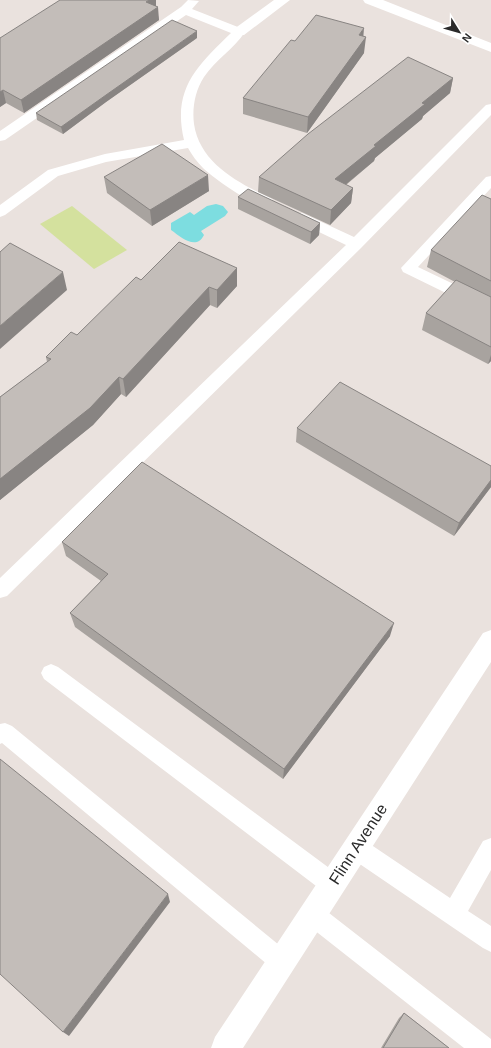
<svg xmlns="http://www.w3.org/2000/svg" width="491" height="1048" viewBox="0 0 491 1048" font-family="Arial,sans-serif">
<style>
.pitch{fill:#d4e19e}
.water{fill:#7ddde0}
.lines{fill:none;stroke-linecap:round;stroke-linejoin:round}
.service{fill:#fff;fill-rule:evenodd}
.minor{fill:#fff;fill-rule:evenodd}
.secondary{fill:#fff;fill-rule:evenodd}
.wall{fill:#a8a39f}
.shaded-wall{fill:#888482}
.building{fill:#c3bdb9;stroke:#888482}
.labels{text-anchor:middle;dominant-baseline:central;stroke-width:4;stroke-linejoin:round;paint-order:stroke}
.near-street-label{font-size:16px;fill:#2a2a2a;stroke:#fff}
</style>
<rect width="100%" height="100%" fill="#eae2de"/>
<path class="pitch" d="M 72,206 L 127,250 L 94,269 L 40,224 Z"/>
<path class="water" d="M 216,204 L 223,206 L 228,212 L 225,216 L 201,231 L 204,235 C 196,251 181,237 171,230 L 171,223 L 190,212 L 194,215 L 207,206 Z"/>
<g class="lines">
<path class="service" d="M 188,0 L 199,1 L 192,9 L 243,29 L 245,32 C 234,49 215,60 204,77 C 195,91 192,108 194,124 C 200,164 239,183 272,199 L 274,202 L 272,205 C 256,210 215,179 203,168 C 197,162 192,155 188,148 L 106,162 L 58,176 L 5,215 L 0,217 L 0,205 L 48,170 L 105,154 L 184,140 C 172,89 197,66 231,33 L 186,15 L 5,140 L 0,141 L 0,131 L 181,7 Z
M 491,104 L 491,115 L 361,248 L 7,596 L 0,598 L 0,578 L 346,245 L 292,219 L 290,216 L 292,213 L 302,213 L 354,237 L 486,105 Z
M 491,176 L 491,188 L 418,267 L 491,302 L 491,315 L 403,272 L 401,268 L 486,177 Z
M 51,664 L 58,667 L 340,876 L 343,884 L 340,892 L 332,895 L 324,892 L 44,679 L 41,673 L 44,667 Z
M 5,723 L 12,726 L 290,954 L 294,962 L 290,970 L 282,974 L 274,970 L 2,743 L 0,744 L 0,724 Z
M 356,837 L 364,840 L 450,898 L 483,841 L 491,838 L 491,870 L 468,911 L 491,926 L 491,952 L 483,948 L 348,856 L 345,848 L 348,840 Z
M 312,903 L 320,906 L 491,1039 L 491,1048 L 464,1048 L 304,922 L 301,914 L 304,906 Z"/>
<path class="minor" d="M 274,0 L 290,0 L 244,35 L 234,35 L 232,32 L 234,29 Z
M 491,630 L 491,662 L 243,1048 L 211,1048 L 215,1037 L 483,633 Z"/>
<path class="secondary" d="M 363,0 L 383,0 L 491,43 L 491,52 L 365,3 Z"/>
</g>
<path class="wall" d="M 156,0 L 156,7 L 159,20 L 24,113 L 6,103 L 0,107 L 0,38 Z
M 363,36 L 364,53 L 307,133 L 243,114 L 243,98 L 295,41 Z
M 197,38 L 106,102 L 63,134 L 37,120 L 36,113 Z
M 453,78 L 450,93 L 423,116 L 422,119 L 375,158 L 374,161 L 346,185 L 353,188 L 351,203 L 330,225 L 258,192 L 259,177 Z
M 104,177 L 209,191 L 152,226 L 107,193 Z
M 238,197 L 320,223 L 319,235 L 310,244 L 238,209 Z
M 491,199 L 491,361 L 488,364 L 422,330 L 426,313 L 455,282 L 427,267 L 431,250 Z
M 237,268 L 237,286 L 217,308 L 210,305 L 126,397 L 121,394 L 93,425 L 0,500 L 0,397 L 47,362 L 46,357 L 77,335 L 141,280 Z
M 297,428 L 491,466 L 491,487 L 454,536 L 296,442 Z
M 62,542 L 390,636 L 283,779 L 75,627 L 70,613 L 101,581 L 66,556 Z
M 404,1013 L 449,1048 L 381,1048 L 399,1018 Z"/>
<path class="shaded-wall" d="M 149,0 L 156,0 L 156,8 L 146,2 Z
M 158,7 L 159,20 L 24,113 L 21,100 Z
M 364,28 L 363,41 L 366,37 L 364,53 L 307,133 L 308,117 L 359,35 Z
M 197,31 L 197,38 L 106,102 L 63,134 L 61,127 L 106,95 Z
M 453,78 L 450,93 L 423,116 L 422,119 L 375,158 L 374,161 L 333,195 L 335,179 L 422,103 Z
M 3,90 L 6,103 L 0,107 L 0,92 Z
M 208,175 L 209,191 L 152,226 L 150,210 Z
M 353,188 L 351,203 L 330,225 L 331,210 Z
M 320,223 L 319,235 L 310,244 L 311,232 Z
M 237,268 L 237,286 L 217,308 L 217,290 Z
M 63,272 L 67,290 L 0,349 L 0,326 Z
M 209,287 L 210,305 L 126,397 L 123,379 Z
M 491,355 L 491,361 L 488,364 Z
M 119,377 L 121,394 L 93,425 L 0,500 L 0,479 Z
M 491,480 L 491,487 L 454,536 L 459,523 Z
M 394,623 L 390,636 L 283,779 L 284,769 Z
M 168,894 L 170,902 L 69,1036 L 63,1032 Z"/>
<path class="building" d="M 60,0 L 149,0 L 146,2 L 158,7 L 21,100 L 3,90 L 0,92 L 0,38 Z
M 316,15 L 364,28 L 359,35 L 366,37 L 308,117 L 243,98 L 291,40 L 295,41 Z
M 172,20 L 197,31 L 106,95 L 61,127 L 36,113 Z
M 408,57 L 453,78 L 422,103 L 425,104 L 374,145 L 376,146 L 335,179 L 353,188 L 331,210 L 259,177 L 308,134 Z
M 162,144 L 208,175 L 150,210 L 104,177 Z
M 248,189 L 320,223 L 311,232 L 238,197 Z
M 482,195 L 491,199 L 491,281 L 431,250 Z
M 179,242 L 237,268 L 217,290 L 209,287 L 123,379 L 119,377 L 90,408 L 0,479 L 0,397 L 51,359 L 46,357 L 71,332 L 77,335 L 136,277 L 141,280 Z
M 10,243 L 63,272 L 0,326 L 0,252 Z
M 456,280 L 491,297 L 491,347 L 426,313 Z
M 340,382 L 491,466 L 491,480 L 459,523 L 297,428 Z
M 142,462 L 394,623 L 284,769 L 70,613 L 108,574 L 62,542 Z
M 0,759 L 168,894 L 63,1032 L 0,974 Z
M 404,1013 L 449,1048 L 383,1048 Z"/>
<g class="labels">
<g class="near-street-label">
<text transform="translate(358 844) rotate(-57)">Flinn Avenue</text>
</g>
</g>
<g transform="translate(459 32) rotate(127)" stroke="#ffffff" stroke-width="3" paint-order="stroke">
<path d="M0-3L7 15L0 10L-7 15Z" fill="#2a2a2a"/>
<text y="-6" font-size="11" font-weight="bold" text-anchor="middle" fill="#2a2a2a">N</text>
</g>
</svg>
